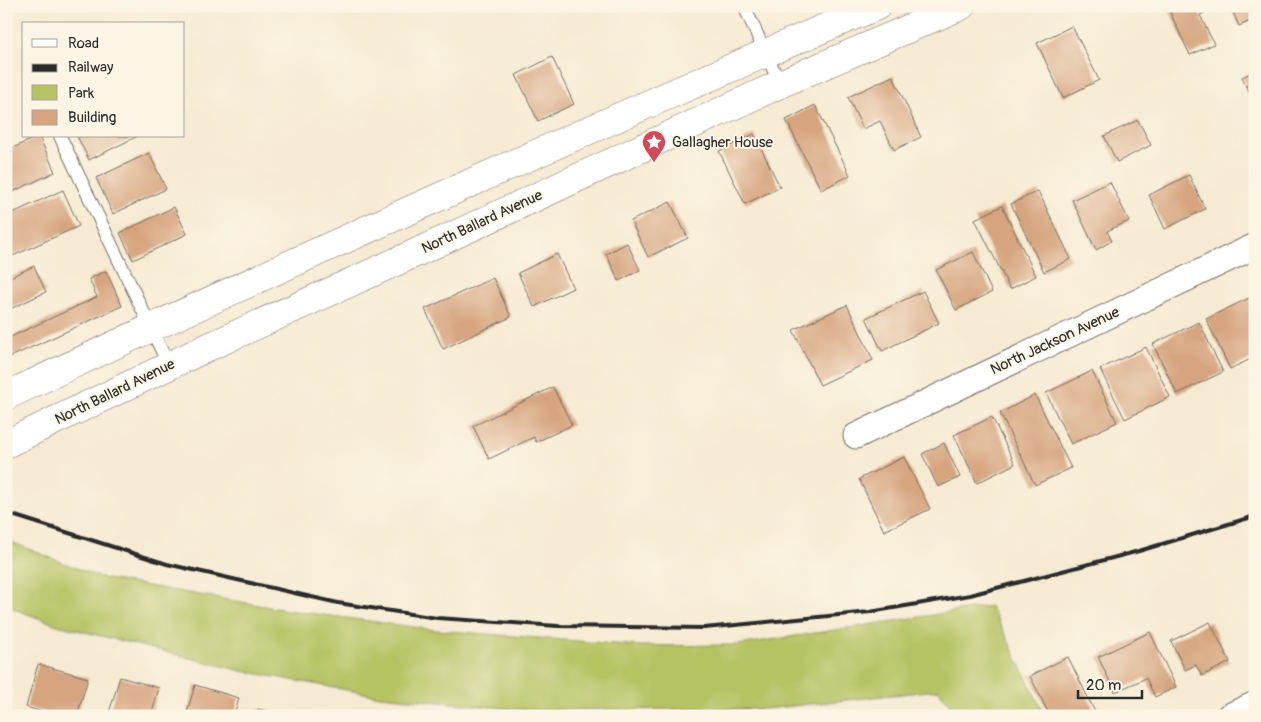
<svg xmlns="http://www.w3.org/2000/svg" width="1261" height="722" viewBox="0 0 1261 722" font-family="Pangolin,sans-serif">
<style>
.green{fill:#b6c364;stroke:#707748}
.building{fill:#d6a47e}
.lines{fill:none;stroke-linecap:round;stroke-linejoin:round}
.service-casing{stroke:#726e65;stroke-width:14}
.minor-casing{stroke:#726e65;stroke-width:27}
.secondary-casing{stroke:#726e65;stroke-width:29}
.service{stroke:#fff;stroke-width:12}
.minor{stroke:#fff;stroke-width:25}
.secondary{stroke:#fff;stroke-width:28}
.rail{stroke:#2b2b2b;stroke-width:4}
.labels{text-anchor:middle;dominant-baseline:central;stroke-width:4;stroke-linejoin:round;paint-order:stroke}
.poi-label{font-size:15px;fill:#2b2b2b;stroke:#fcf5e5;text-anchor:start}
.street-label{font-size:15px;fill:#2b2b2b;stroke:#fcf5e5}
</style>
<rect width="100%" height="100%" fill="#fcf5e5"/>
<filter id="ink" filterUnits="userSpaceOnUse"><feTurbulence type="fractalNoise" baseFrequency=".02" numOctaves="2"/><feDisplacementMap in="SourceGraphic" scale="10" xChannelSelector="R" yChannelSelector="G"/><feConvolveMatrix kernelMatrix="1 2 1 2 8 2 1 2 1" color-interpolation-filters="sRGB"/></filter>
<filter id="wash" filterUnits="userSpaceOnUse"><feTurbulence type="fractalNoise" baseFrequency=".0096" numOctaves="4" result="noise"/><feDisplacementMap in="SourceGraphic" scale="20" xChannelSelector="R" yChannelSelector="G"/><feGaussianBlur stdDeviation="1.12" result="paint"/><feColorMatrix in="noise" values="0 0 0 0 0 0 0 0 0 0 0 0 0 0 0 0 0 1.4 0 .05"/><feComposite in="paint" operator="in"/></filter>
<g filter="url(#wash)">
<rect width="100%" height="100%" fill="#f6ead2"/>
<path class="green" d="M 6,540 L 102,578 L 287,610 L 436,630 L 641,646 L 738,645 L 990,606 L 1006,636 L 1045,716 L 959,716 L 938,690 L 765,709 L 521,710 L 380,696 L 242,671 L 57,625 L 6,606 Z"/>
<g id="blocks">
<path class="building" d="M 1167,6 L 1218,6 L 1200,15 L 1214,44 L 1190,55 Z
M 1230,6 L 1255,6 L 1255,19 L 1239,26 Z
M 1072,26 L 1099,80 L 1063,98 L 1037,43 Z
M 552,57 L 574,104 L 538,121 L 516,75 Z
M 1255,71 L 1255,103 L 1242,77 Z
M 893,76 L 921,137 L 894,150 L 880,121 L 863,129 L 848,97 Z
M 815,105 L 850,175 L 821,190 L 786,120 Z
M 1138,120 L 1151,145 L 1117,162 L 1104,136 Z
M 754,134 L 780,187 L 745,204 L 719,151 Z
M 39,136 L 55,172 L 6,195 L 6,151 Z
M 77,136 L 138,136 L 89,160 Z
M 149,153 L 166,189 L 113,214 L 96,178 Z
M 1189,175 L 1205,209 L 1165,229 L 1149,195 Z
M 1110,182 L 1129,221 L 1107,231 L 1112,241 L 1096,250 L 1072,200 Z
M 63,190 L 79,226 L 6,259 L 6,216 Z
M 1038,191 L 1071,259 L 1044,272 L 1011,204 Z
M 670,202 L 688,238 L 648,257 L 631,221 Z
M 1002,206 L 1036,276 L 1010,289 L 975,219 Z
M 174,207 L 187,234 L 133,260 L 120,233 Z
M 627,243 L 640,270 L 619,281 L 606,254 Z
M 973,252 L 992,292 L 956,310 L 936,270 Z
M 557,254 L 573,288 L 534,307 L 518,273 Z
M 34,266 L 46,292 L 6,311 L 6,279 Z
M 106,271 L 122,306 L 6,359 L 6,339 L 97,297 L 89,279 Z
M 493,278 L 511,317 L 443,349 L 425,309 Z
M 923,291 L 939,323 L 882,351 L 866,318 Z
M 1251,297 L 1255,304 L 1255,357 L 1230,369 L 1206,319 Z
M 847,305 L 873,360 L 820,385 L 793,330 Z
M 1199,322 L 1223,372 L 1177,394 L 1153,344 Z
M 1146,347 L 1170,397 L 1125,419 L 1100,369 Z
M 1092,371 L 1117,422 L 1071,444 L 1046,393 Z
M 553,387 L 572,425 L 536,442 L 534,437 L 489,459 L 473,426 Z
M 1035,395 L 1071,468 L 1035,485 L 1000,413 Z
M 992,417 L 1015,464 L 977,483 L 954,435 Z
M 944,443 L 960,477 L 938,487 L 922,454 Z
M 904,457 L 930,509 L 884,531 L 859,479 Z
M 1210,622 L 1230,662 L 1202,676 L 1196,665 L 1185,670 L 1171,641 Z
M 1150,632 L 1176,687 L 1155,697 L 1146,678 L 1115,692 L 1098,657 Z
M 1068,657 L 1095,712 L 1088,716 L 1050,716 L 1030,676 Z
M 38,664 L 88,678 L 77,716 L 56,716 L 26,707 Z
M 120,677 L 159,688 L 151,716 L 108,716 Z
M 195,685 L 239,698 L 234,716 L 186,716 Z
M 258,709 L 286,715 L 286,716 L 257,716 Z"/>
</g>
</g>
<g filter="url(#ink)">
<use href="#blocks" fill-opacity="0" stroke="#726e65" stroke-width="1"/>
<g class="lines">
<g class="service-casing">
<path id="service" d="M 744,6 L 780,84
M 60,136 L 169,366"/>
</g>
<g class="minor-casing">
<path id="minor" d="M 856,436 L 1255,246
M 1229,716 L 1255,704"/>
</g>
<g class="secondary-casing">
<path id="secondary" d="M 6,396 C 155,325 305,257 455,190 C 595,127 735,65 877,6
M 6,444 L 204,349 L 422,250 L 780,84 L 961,6"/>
</g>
<use href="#service" class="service"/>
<use href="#minor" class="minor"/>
<use href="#secondary" class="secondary"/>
<path class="rail" d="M 6,513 L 167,564 L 338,603 L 437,618 L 558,626 L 704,628 L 870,612 L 970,595 L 1139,551 L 1255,516"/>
</g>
</g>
<defs>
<g id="sight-pin" transform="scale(1.25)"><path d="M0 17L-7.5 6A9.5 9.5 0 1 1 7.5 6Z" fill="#d1495b" stroke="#fcf5e5"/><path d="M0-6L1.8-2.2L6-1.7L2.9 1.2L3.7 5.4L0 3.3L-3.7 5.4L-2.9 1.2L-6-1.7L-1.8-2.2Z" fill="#fff"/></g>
</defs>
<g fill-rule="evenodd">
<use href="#sight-pin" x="654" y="142"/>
</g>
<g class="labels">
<g class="poi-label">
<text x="672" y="142">Gallagher House</text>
</g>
<g class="street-label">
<text transform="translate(482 222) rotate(-25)">North Ballard Avenue</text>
<text transform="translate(1055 341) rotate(-25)">North Jackson Avenue</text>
<text transform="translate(115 392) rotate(-26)">North Ballard Avenue</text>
</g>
</g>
<rect width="1261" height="722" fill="none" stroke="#fcf5e5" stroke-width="25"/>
<rect x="22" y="22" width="162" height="115" fill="#fcf5e5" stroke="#a8a49b"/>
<rect x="32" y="39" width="25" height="8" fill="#ffffff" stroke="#a8a49b"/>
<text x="68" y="48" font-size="15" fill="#2b2b2b">Road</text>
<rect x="32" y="64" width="25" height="8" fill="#2b2b2b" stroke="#a8a49b"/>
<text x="68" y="72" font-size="15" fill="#2b2b2b">Railway</text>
<rect x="32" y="85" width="25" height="15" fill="#b6c364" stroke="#a8a49b"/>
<text x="68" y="98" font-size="15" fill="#2b2b2b">Park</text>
<rect x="32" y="110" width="25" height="15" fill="#d6a47e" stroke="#a8a49b"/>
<text x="68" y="122" font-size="15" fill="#2b2b2b">Building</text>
<path d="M1078 690v8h64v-8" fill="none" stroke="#2b2b2b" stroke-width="2.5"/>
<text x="1086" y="690" font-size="15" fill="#2b2b2b" stroke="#fcf5e5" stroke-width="4" paint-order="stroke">20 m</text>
</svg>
